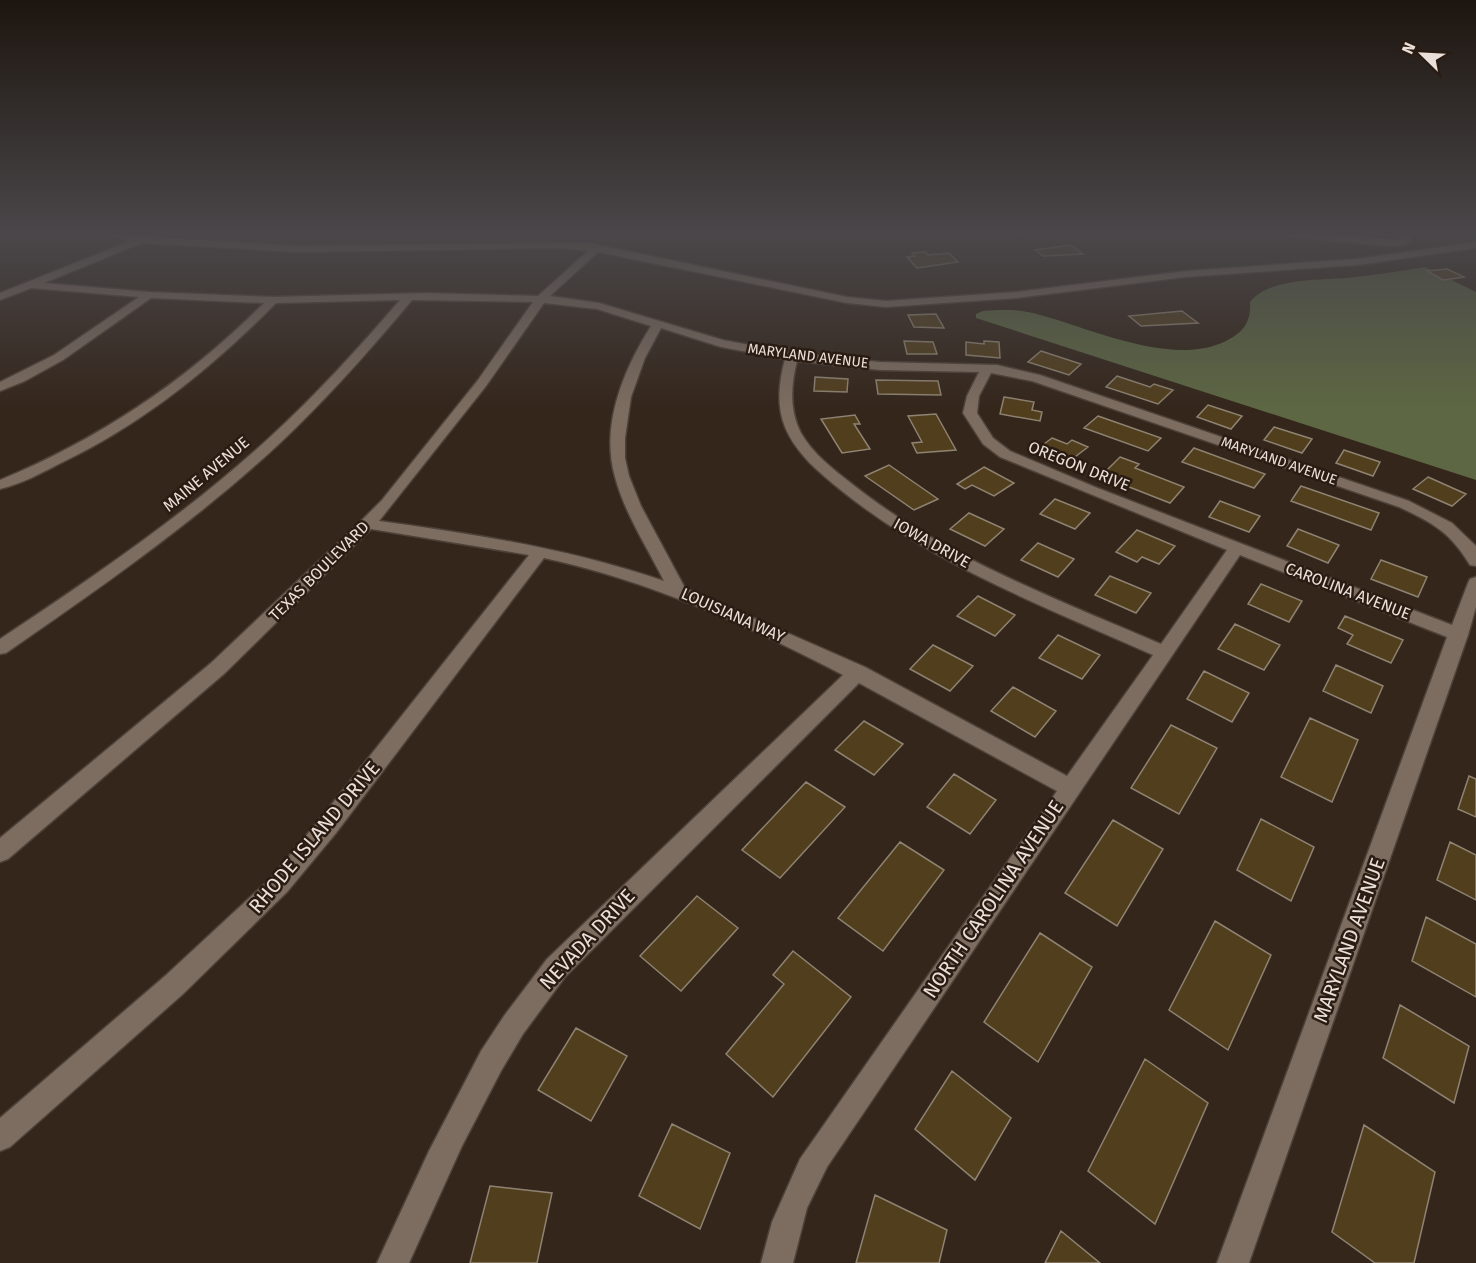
<svg xmlns="http://www.w3.org/2000/svg" width="1476" height="1263" viewBox="0 0 1476 1263" font-family="'Fira Sans',sans-serif">
<style>
.forest{fill:#5d6743}
.building{fill:#513e1d;stroke:#8e8372;stroke-width:1.5}
.lines{fill:none;stroke-linecap:round;stroke-linejoin:round}
.minor-casing{stroke:#4d4138;stroke-width:3}
.minor{fill:#7d6d60;fill-rule:evenodd}
.labels{text-anchor:middle;dominant-baseline:central;stroke-width:5;stroke-linejoin:round;paint-order:stroke}
.far-street-label{font-size:14px;fill:#eae0d9;stroke:#2a1c12}
.street-label{font-size:16px;fill:#eae0d9;stroke:#2a1c12}
.near-street-label{font-size:20px;fill:#eae0d9;stroke:#2a1c12}
</style>
<rect width="100%" height="100%" fill="#34261b"/>
<path class="forest" d="M 1425,267 L 1476,292 L 1476,480 L 976,318 L 976,314 L 983,311 C 999,310 1018,309 1033,313 C 1089,327 1171,368 1226,341 C 1244,332 1251,322 1250,302 C 1270,276 1326,281 1356,277 C 1379,274 1402,271 1425,267 Z"/>
<path class="building" d="M 1071,245 L 1083,254 L 1043,256 L 1035,250 Z
M 926,252 L 928,255 L 949,253 L 958,262 L 917,268 L 907,257 L 915,256 L 912,253 Z
M 1447,269 L 1464,277 L 1443,280 L 1427,271 Z
M 1182,311 L 1198,323 L 1141,326 L 1129,316 Z
M 936,314 L 944,328 L 914,327 L 908,315 Z
M 904,341 L 933,342 L 937,354 L 907,354 Z
M 984,341 L 999,342 L 1000,358 L 966,355 L 966,342 L 984,344 Z
M 1041,351 L 1081,364 L 1069,375 L 1028,362 Z
M 1117,376 L 1150,387 L 1154,384 L 1173,390 L 1158,404 L 1106,387 Z
M 815,377 L 848,379 L 847,392 L 814,391 Z
M 876,380 L 938,381 L 941,395 L 878,394 Z
M 1004,397 L 1034,402 L 1032,410 L 1042,412 L 1040,421 L 1000,414 Z
M 1208,405 L 1242,416 L 1231,429 L 1197,417 Z
M 936,414 L 956,450 L 917,453 L 912,443 L 922,442 L 908,416 Z
M 855,415 L 860,424 L 854,424 L 870,449 L 842,453 L 821,419 Z
M 1098,416 L 1161,438 L 1148,451 L 1084,428 Z
M 1274,427 L 1312,439 L 1302,453 L 1264,440 Z
M 1052,438 L 1067,444 L 1072,440 L 1088,447 L 1067,463 L 1036,450 Z
M 1194,448 L 1265,474 L 1254,488 L 1182,462 Z
M 1344,450 L 1380,462 L 1373,476 L 1336,463 Z
M 1120,457 L 1139,464 L 1135,468 L 1184,487 L 1170,503 L 1101,476 Z
M 889,465 L 938,499 L 914,510 L 865,476 Z
M 984,467 L 1014,483 L 994,496 L 972,485 L 965,489 L 957,484 Z
M 1428,477 L 1466,494 L 1452,506 L 1413,489 Z
M 1301,486 L 1379,513 L 1371,530 L 1291,501 Z
M 1055,499 L 1090,513 L 1075,529 L 1040,514 Z
M 1220,501 L 1260,516 L 1249,532 L 1209,517 Z
M 969,513 L 1004,529 L 985,546 L 950,529 Z
M 1298,529 L 1339,545 L 1328,563 L 1287,546 Z
M 1137,530 L 1175,546 L 1159,564 L 1142,557 L 1137,562 L 1116,552 Z
M 1038,543 L 1074,559 L 1058,577 L 1021,560 Z
M 1381,560 L 1427,577 L 1418,597 L 1371,579 Z
M 1110,576 L 1151,593 L 1136,613 L 1095,595 Z
M 1261,584 L 1302,601 L 1289,622 L 1248,604 Z
M 978,596 L 1015,615 L 995,636 L 957,616 Z
M 1345,616 L 1403,640 L 1391,663 L 1347,644 L 1353,635 L 1338,628 Z
M 1235,624 L 1280,645 L 1264,670 L 1218,649 Z
M 1058,635 L 1100,655 L 1082,679 L 1039,658 Z
M 933,645 L 973,666 L 950,691 L 910,669 Z
M 1336,665 L 1383,686 L 1371,713 L 1323,691 Z
M 1204,671 L 1249,693 L 1232,722 L 1187,699 Z
M 1013,687 L 1056,711 L 1035,737 L 991,711 Z
M 1310,718 L 1358,740 L 1332,802 L 1281,777 Z
M 864,721 L 903,744 L 874,775 L 835,750 Z
M 1171,725 L 1217,748 L 1179,814 L 1131,788 Z
M 954,774 L 996,800 L 970,834 L 927,807 Z
M 1469,776 L 1476,779 L 1476,817 L 1458,809 Z
M 806,782 L 845,807 L 780,878 L 742,850 Z
M 1261,819 L 1314,847 L 1291,901 L 1237,870 Z
M 1113,820 L 1163,849 L 1117,926 L 1065,893 Z
M 900,842 L 944,870 L 883,951 L 838,918 Z
M 1450,842 L 1476,855 L 1476,900 L 1437,880 Z
M 697,896 L 738,928 L 681,991 L 640,956 Z
M 1426,917 L 1476,944 L 1476,997 L 1412,961 Z
M 1215,921 L 1271,955 L 1228,1050 L 1169,1010 Z
M 1040,933 L 1092,967 L 1038,1062 L 984,1022 Z
M 793,951 L 851,997 L 773,1097 L 726,1054 L 784,984 L 773,975 Z
M 1400,1005 L 1469,1046 L 1454,1103 L 1383,1058 Z
M 576,1028 L 627,1056 L 591,1121 L 538,1090 Z
M 1145,1059 L 1208,1103 L 1155,1224 L 1088,1171 Z
M 952,1071 L 1011,1118 L 975,1180 L 915,1129 Z
M 672,1124 L 730,1153 L 700,1229 L 639,1196 Z
M 1364,1125 L 1435,1172 L 1414,1263 L 1375,1263 L 1332,1232 Z
M 490,1186 L 552,1193 L 537,1263 L 470,1263 Z
M 875,1195 L 947,1230 L 939,1263 L 856,1263 Z
M 1061,1231 L 1100,1263 L 1045,1263 Z"/>
<g class="lines">
<g class="minor-casing">
<path id="minor" d="M 103,234 L 297,246 L 589,243 L 847,297 L 886,301 L 1016,292 L 1186,271 L 1357,259 L 1476,242 L 1476,248 L 1357,265 L 1186,277 L 1016,298 L 886,307 L 847,303 L 598,252 L 550,296 L 599,303 L 723,340 L 792,353 L 880,362 L 997,365 L 1040,375 L 1409,501 L 1452,523 L 1476,546 L 1476,566 L 1470,565 C 1450,532 1433,523 1399,507 L 1032,381 L 991,373 L 979,396 L 977,413 L 993,438 L 1010,451 L 1095,487 L 1452,625 L 1468,583 L 1470,579 L 1476,577 L 1476,607 L 1468,635 L 1249,1263 L 1217,1263 L 1447,637 L 1240,555 L 827,1167 L 807,1208 L 793,1263 L 761,1263 L 772,1222 L 800,1159 L 1057,791 L 859,683 L 565,977 L 523,1034 L 501,1071 L 462,1146 L 409,1263 L 377,1263 L 429,1151 L 481,1051 L 504,1016 L 547,959 L 843,675 C 747,625 650,581 544,558 L 336,833 L 287,892 L 183,994 L 10,1147 L 0,1151 L 0,1118 L 165,976 L 271,878 L 320,819 L 529,555 L 371,529 L 225,673 L 8,859 L 0,862 L 0,838 L 211,663 L 361,521 L 382,500 L 478,380 L 533,302 L 412,300 C 370,350 327,399 279,444 C 195,522 100,588 6,653 L 0,654 L 0,639 C 93,577 186,514 269,438 C 316,395 358,349 400,300 L 276,303 C 213,367 144,423 63,462 C 43,472 22,484 0,489 L 0,480 C 101,438 187,380 264,303 L 151,298 L 63,360 L 25,381 L 0,391 L 0,382 L 54,355 L 139,297 L 31,288 L 0,300 L 0,293 L 130,241 ZM 142,243 L 297,252 L 560,248 L 588,251 L 538,296 L 425,293 L 273,297 L 149,292 L 44,283 ZM 544,303 L 597,309 L 651,326 C 624,369 600,425 615,477 C 625,514 647,547 664,581 C 571,549 475,534 379,521 L 486,386 ZM 661,328 L 721,347 L 785,359 C 779,381 776,405 785,427 C 796,454 820,473 842,491 C 934,565 1045,607 1153,655 L 1067,776 L 865,667 L 685,588 L 641,506 L 629,476 L 625,458 L 625,438 L 631,397 L 645,358 ZM 797,361 L 880,370 L 979,372 L 967,396 L 963,413 L 983,444 L 1000,457 L 1227,550 L 1161,644 C 1054,598 944,557 852,484 C 833,469 813,454 801,433 C 789,410 791,385 797,361 Z
M 1287,234 L 1319,234 L 1400,240 L 1400,234 L 1410,234 L 1411,240 L 1405,245 L 1389,246 L 1292,237 Z"/>
</g>
<use href="#minor" class="minor"/>
</g>
<linearGradient id="sky" x2="0" y2="1"><stop stop-color="#1d150f"/><stop offset="0.57" stop-color="#4a474a"/><stop offset="1" stop-color="#4a474a" stop-opacity="0"/></linearGradient>
<rect width="1476" height="410" fill="url(#sky)"/>
<g class="labels">
<g class="far-street-label">
<text transform="translate(808 356) rotate(7)">MARYLAND AVENUE</text>
<text transform="translate(1279 461) rotate(19)">MARYLAND AVENUE</text>
</g>
<g class="street-label">
<text transform="translate(1079 466) rotate(22)">OREGON DRIVE</text>
<text transform="translate(206 474) rotate(-40)">MAINE AVENUE</text>
<text transform="translate(932 543) rotate(29)">IOWA DRIVE</text>
<text transform="translate(319 571) rotate(-45)">TEXAS BOULEVARD</text>
<text transform="translate(1348 591) rotate(21)">CAROLINA AVENUE</text>
<text transform="translate(733 615) rotate(24)">LOUISIANA WAY</text>
</g>
<g class="near-street-label">
<text transform="translate(314 837) rotate(-50)">RHODE ISLAND DRIVE</text>
<text transform="translate(993 899) rotate(-56)">NORTH CAROLINA AVENUE</text>
<text transform="translate(587 939) rotate(-47)">NEVADA DRIVE</text>
<text transform="translate(1349 940) rotate(-70)">MARYLAND AVENUE</text>
</g>
</g>
<g transform="translate(1422 54) rotate(294)" stroke="#2a1c12" stroke-width="4.5" paint-order="stroke">
<path d="M0-4.5L10 22L0 15L-10 22Z" fill="#eae0d9"/>
<text y="-9" font-size="16" font-weight="bold" text-anchor="middle" fill="#eae0d9">N</text>
</g>
</svg>
